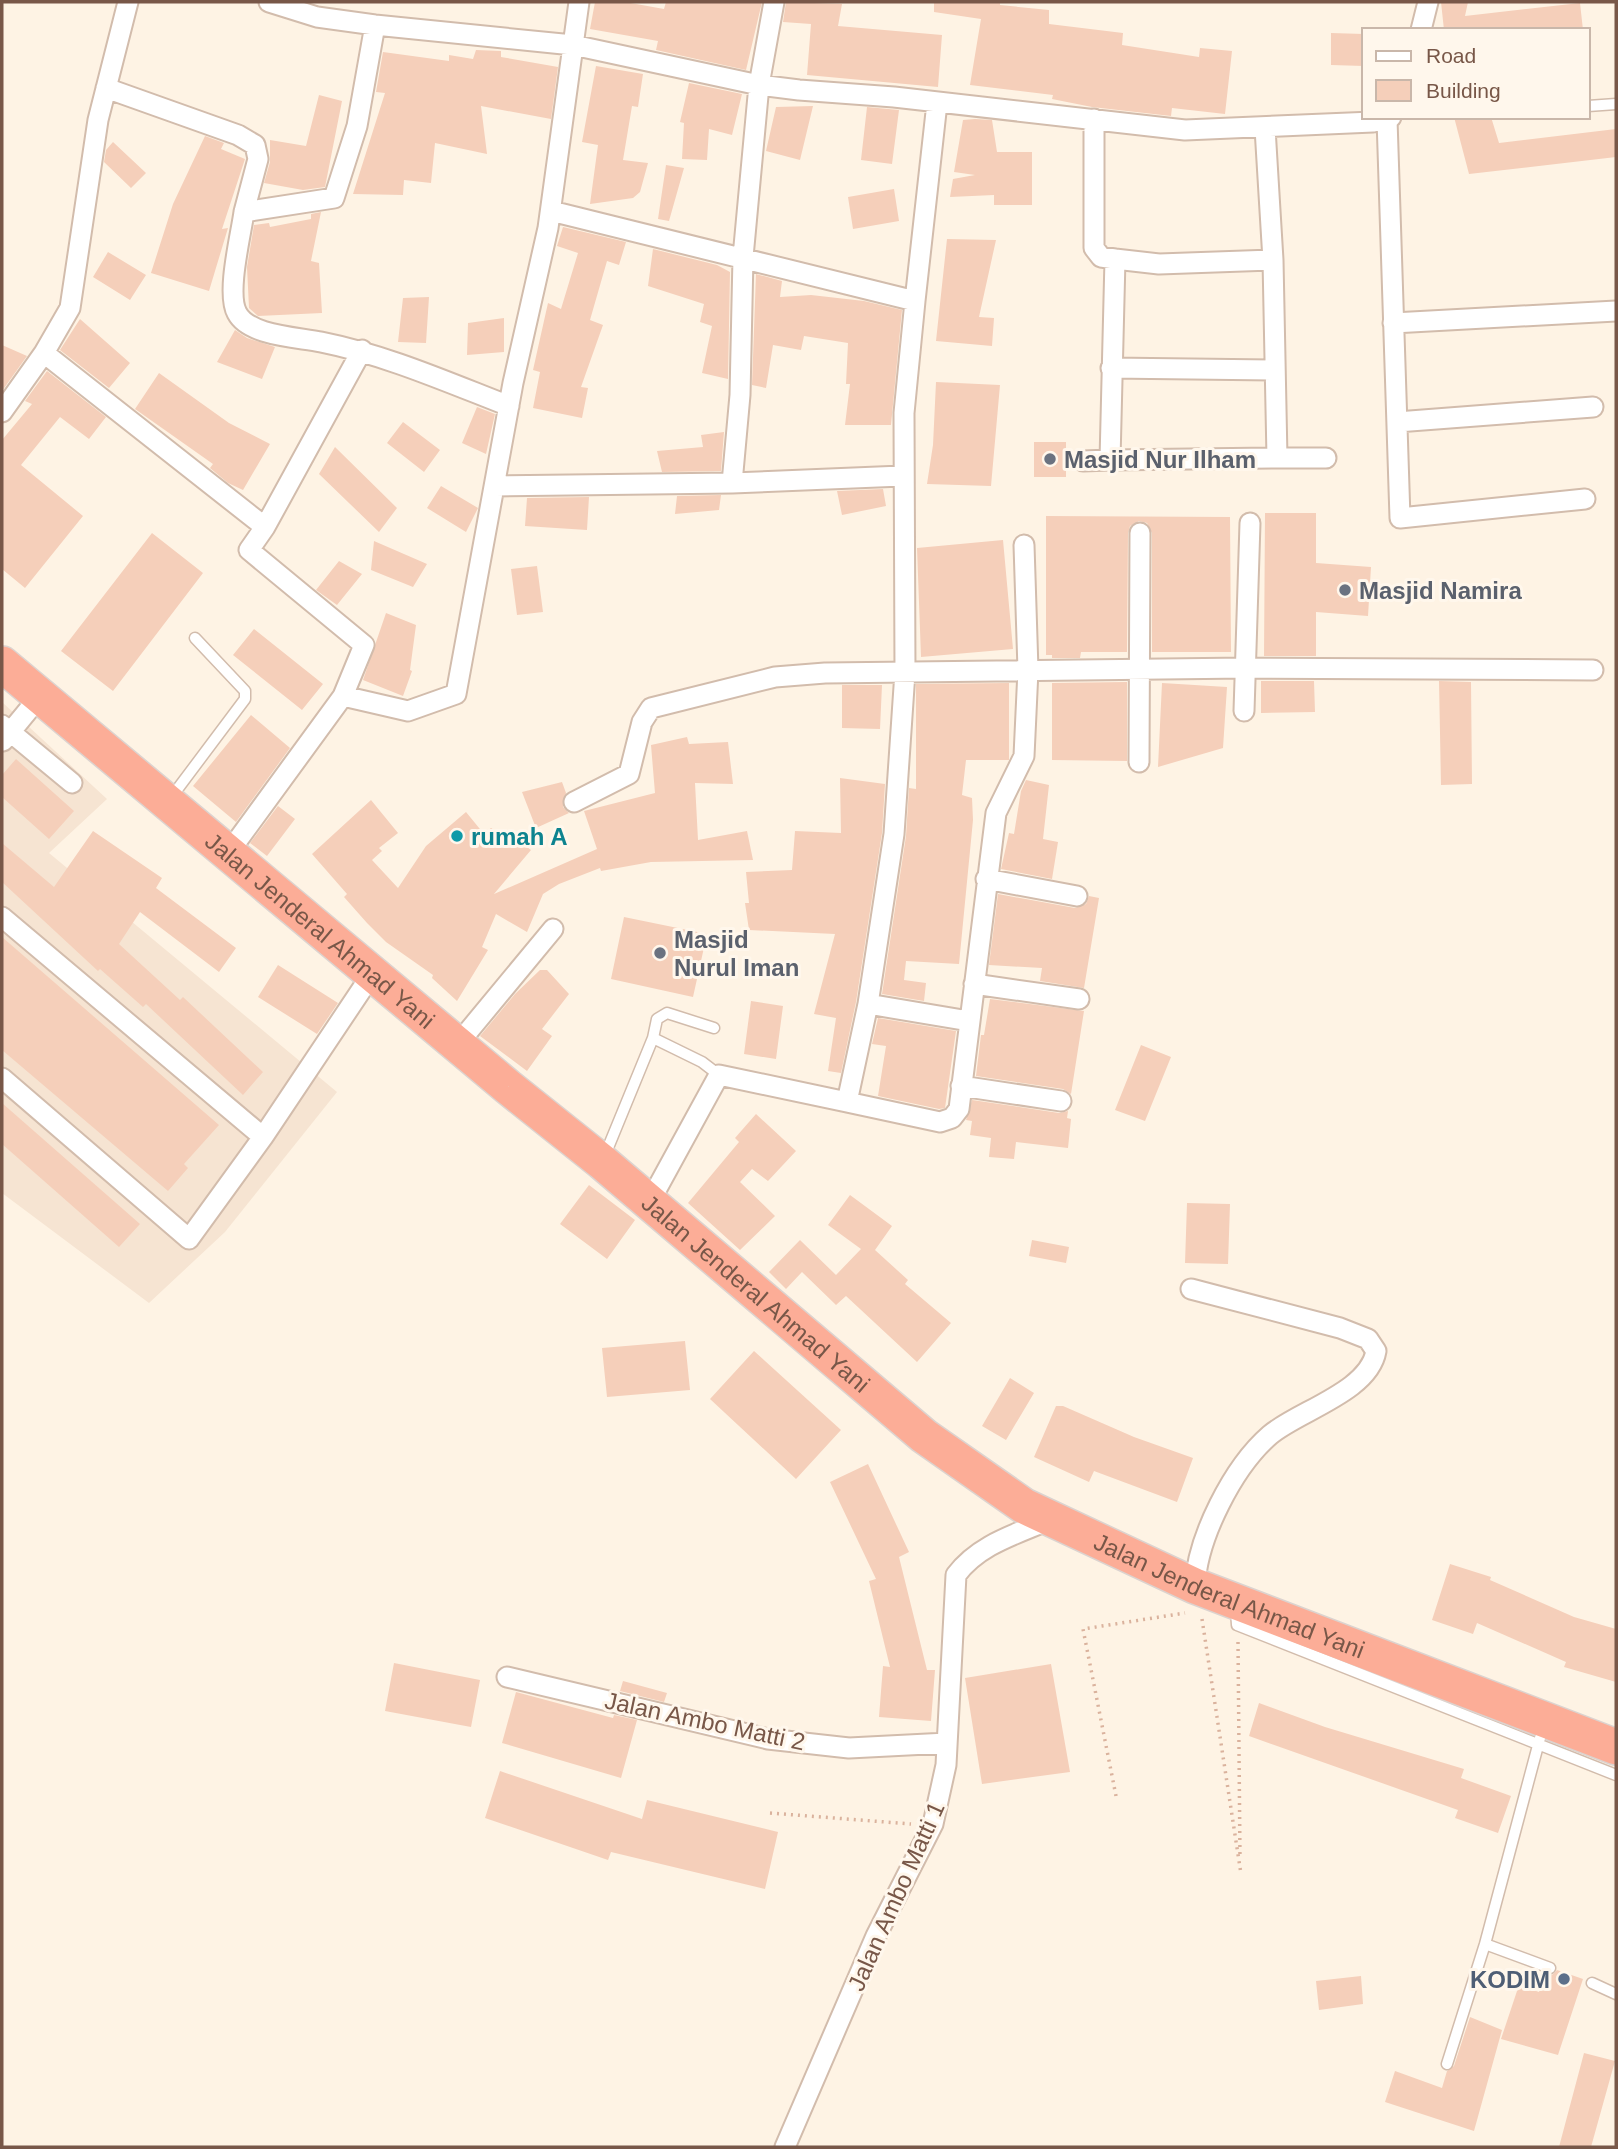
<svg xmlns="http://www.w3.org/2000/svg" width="1618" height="2149" viewBox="0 0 1618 2149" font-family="Helvetica,sans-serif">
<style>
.residential{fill:#f6e4d2}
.building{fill:#f5cfba}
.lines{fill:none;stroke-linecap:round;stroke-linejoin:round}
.lane-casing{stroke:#d2bcac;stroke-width:13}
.street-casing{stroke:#d2bcac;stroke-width:23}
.highway-casing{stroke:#dcd3cf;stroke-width:38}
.path{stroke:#dab29d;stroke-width:3.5;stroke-dasharray:2 5;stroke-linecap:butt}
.lane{stroke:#fff;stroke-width:10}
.street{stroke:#fff;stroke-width:19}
.highway{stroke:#fcad97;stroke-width:35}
.worship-dot{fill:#6b7280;stroke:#fff7ec;stroke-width:2.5}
.culture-dot{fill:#0f9aa8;stroke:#fff7ec;stroke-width:2.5}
.service-dot{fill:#5c6f8a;stroke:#fff7ec;stroke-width:2.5}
.labels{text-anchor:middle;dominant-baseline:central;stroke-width:6;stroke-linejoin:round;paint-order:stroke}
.worship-label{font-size:24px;font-weight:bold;fill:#5b616d;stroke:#fff7ec;text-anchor:start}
.culture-label{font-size:24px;font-weight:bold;fill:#0d838f;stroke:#fff7ec;text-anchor:start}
.street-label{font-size:24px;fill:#785748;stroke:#fff7ec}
.service-label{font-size:24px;font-weight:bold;fill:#4e5e75;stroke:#fff7ec;text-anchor:end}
</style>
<rect width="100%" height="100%" fill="#fef3e4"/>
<path class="residential" d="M 2,702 L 107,799 L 49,853 L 337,1092 L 225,1232 L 149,1303 L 2,1193 Z"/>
<path class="building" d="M 595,2 L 625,2 L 664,9 L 666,2 L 762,2 L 746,70 L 656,50 L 658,41 L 590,29 Z
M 786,2 L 842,4 L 838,26 L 942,35 L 938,87 L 807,75 L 811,24 L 783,22 Z
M 934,2 L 1000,2 L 1000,5 L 1049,10 L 1049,24 L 1123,33 L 1122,45 L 1199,57 L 1200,48 L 1232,51 L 1225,114 L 1172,108 L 1171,116 L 1092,107 L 1052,99 L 1053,95 L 970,85 L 981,19 L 934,12 Z
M 1441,2 L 1468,2 L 1465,16 L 1580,3 L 1583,30 L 1444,30 Z
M 1331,33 L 1364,34 L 1364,66 L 1331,65 Z
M 476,50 L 501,51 L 501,57 L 558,67 L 551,119 L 481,106 L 487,154 L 435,143 L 431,183 L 404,180 L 403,195 L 353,194 L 385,93 L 376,92 L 383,52 L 449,61 L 449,55 L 473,59 Z
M 596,66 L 643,74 L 638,107 L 632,106 L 623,160 L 648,163 L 640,192 L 633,198 L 590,204 L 598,145 L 582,142 Z
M 689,83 L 742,94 L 732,135 L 709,129 L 707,160 L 682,159 L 684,123 L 680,122 Z
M 319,95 L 342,101 L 325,187 L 303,190 L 264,183 L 270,162 L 270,140 L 306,146 Z
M 813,106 L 800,160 L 766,151 L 776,107 Z
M 867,107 L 899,110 L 892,164 L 861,160 Z
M 1454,117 L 1491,117 L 1499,143 L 1616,129 L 1616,157 L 1469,174 Z
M 975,119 L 992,120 L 997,152 L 1032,152 L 1032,205 L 994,205 L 994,195 L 950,197 L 953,179 L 975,175 L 954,172 L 963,120 Z
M 205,136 L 224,143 L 221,149 L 245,159 L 222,229 L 228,228 L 209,291 L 151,273 L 173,204 Z
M 113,142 L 146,173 L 131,188 L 104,162 L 106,150 Z
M 666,165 L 684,168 L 669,221 L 658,219 Z
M 894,189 L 899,221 L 853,229 L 848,197 Z
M 321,212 L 311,261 L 319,263 L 322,313 L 258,316 L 249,308 L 247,267 L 254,225 L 269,223 L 270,227 L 311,219 L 311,214 Z
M 563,227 L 626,242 L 619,265 L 607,261 L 590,320 L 603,325 L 581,387 L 588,388 L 582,418 L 533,408 L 540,372 L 533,370 L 548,303 L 561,309 L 578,253 L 557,246 Z
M 947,239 L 996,240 L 979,317 L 994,318 L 992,346 L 936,341 Z
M 653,249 L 717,265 L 730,272 L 728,379 L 702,373 L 712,326 L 700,322 L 704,304 L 648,286 Z
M 108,252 L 146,275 L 130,300 L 93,277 Z
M 756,274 L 782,281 L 780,297 L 811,295 L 864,301 L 902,310 L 891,425 L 845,425 L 850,384 L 846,384 L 848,343 L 804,336 L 801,350 L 773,345 L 766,388 L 752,385 Z
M 429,297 L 426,343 L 398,342 L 403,298 Z
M 504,318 L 504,352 L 467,355 L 468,323 Z
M 80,319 L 130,363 L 109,388 L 60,350 Z
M 235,330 L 247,338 L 275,347 L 262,379 L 217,362 Z
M 2,345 L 27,356 L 2,391 Z
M 47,371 L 106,417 L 89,439 L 60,417 L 21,465 L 83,516 L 25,588 L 2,569 L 2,440 L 32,404 L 25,401 Z
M 159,373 L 229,423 L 270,444 L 243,490 L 228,483 L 210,468 L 213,464 L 135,409 Z
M 936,382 L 1000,385 L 991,486 L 927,484 L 933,445 Z
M 477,407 L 495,414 L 486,454 L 462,443 Z
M 403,422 L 440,450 L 424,472 L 387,443 Z
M 724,432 L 721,471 L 662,472 L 657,451 L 703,447 L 701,435 Z
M 1034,442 L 1066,442 L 1066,477 L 1034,477 Z
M 335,447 L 397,508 L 379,532 L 319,474 Z
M 441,486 L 478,508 L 466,532 L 427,508 Z
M 883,489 L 886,506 L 842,515 L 837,491 Z
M 721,495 L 719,510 L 675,514 L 677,496 Z
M 589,497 L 587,530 L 525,526 L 527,498 Z
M 1265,513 L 1316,513 L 1316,563 L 1371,567 L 1368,616 L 1316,612 L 1316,656 L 1264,656 Z
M 1046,516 L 1230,517 L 1231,652 L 1152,652 L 1152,533 L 1147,523 L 1139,521 L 1130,526 L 1128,533 L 1127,652 L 1081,652 L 1080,658 L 1052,658 L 1052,655 L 1046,655 Z
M 152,533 L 203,573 L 113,691 L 61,651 Z
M 1003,540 L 1013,649 L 921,657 L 917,548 Z
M 374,541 L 427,564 L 413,587 L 371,570 Z
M 339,561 L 362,574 L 337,605 L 316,590 Z
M 537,566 L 543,612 L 517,615 L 511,569 Z
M 386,613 L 416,625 L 410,670 L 412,671 L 403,696 L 363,680 Z
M 254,629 L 323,684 L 302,710 L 233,655 Z
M 1261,681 L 1314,681 L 1315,712 L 1261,713 Z
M 1439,681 L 1471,682 L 1472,784 L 1441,785 Z
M 1127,682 L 1127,761 L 1052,760 L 1052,683 Z
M 1009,683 L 1009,760 L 966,760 L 962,795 L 972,798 L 973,820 L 959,964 L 906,961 L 904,980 L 926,983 L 924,1001 L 882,994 L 906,836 L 909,788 L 916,789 L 916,684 Z
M 1162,683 L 1227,687 L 1223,748 L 1158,767 Z
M 842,685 L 882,685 L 880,729 L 842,728 Z
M 251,715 L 290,748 L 236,822 L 193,786 Z
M 687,737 L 689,744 L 728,742 L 733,784 L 695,783 L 698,840 L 747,831 L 753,860 L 651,862 L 601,871 L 600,868 L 559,884 L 543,894 L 527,932 L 496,914 L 482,947 L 488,950 L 457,1001 L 432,978 L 433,975 L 386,942 L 367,923 L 344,897 L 347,894 L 312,854 L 371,800 L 398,833 L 379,848 L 382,851 L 372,860 L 398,888 L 426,846 L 466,812 L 484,834 L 491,828 L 514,843 L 518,840 L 531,850 L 494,894 L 597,849 L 584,811 L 655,793 L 651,745 Z
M 16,759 L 74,811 L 49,839 L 2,797 L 2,775 Z
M 840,778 L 885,784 L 882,833 L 856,1002 L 841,1073 L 828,1071 L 836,1018 L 814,1014 L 835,934 L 749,930 L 745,903 L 749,903 L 746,872 L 792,870 L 795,831 L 841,833 Z
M 1026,780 L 1049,785 L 1043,839 L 1058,842 L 1052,879 L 1001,869 L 1009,833 L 1014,834 L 1021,791 Z
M 562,782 L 566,793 L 563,807 L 569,813 L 536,828 L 522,792 Z
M 278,806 L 295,819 L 267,856 L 250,843 Z
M 93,831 L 162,878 L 156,888 L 236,948 L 219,972 L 140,912 L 119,944 L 180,1000 L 183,997 L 263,1072 L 243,1095 L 146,1004 L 143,1007 L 100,969 L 98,971 L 2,882 L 2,843 L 54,887 Z
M 998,894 L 1075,908 L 1086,904 L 1089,896 L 1099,898 L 1084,988 L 1040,981 L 1042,968 L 989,965 Z
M 624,917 L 707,934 L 693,997 L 611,979 Z
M 2,937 L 219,1125 L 184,1164 L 188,1168 L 168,1191 L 2,1050 Z
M 278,965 L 338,1003 L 317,1034 L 258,997 Z
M 540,970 L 547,970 L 569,994 L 542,1029 L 552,1036 L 527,1071 L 480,1036 L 515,994 Z
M 990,999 L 1084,1011 L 1071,1094 L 1063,1089 L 976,1076 L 981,1035 L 984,1035 Z
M 751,1001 L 783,1006 L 776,1059 L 744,1054 Z
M 878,1018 L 956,1031 L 945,1108 L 939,1109 L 878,1096 L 886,1046 L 872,1044 Z
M 1141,1045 L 1171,1057 L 1145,1121 L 1115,1110 Z
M 972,1100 L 1059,1113 L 1068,1111 L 1067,1118 L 1071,1119 L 1068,1148 L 1016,1142 L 1014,1159 L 989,1157 L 991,1138 L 970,1135 L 972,1121 L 966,1120 Z
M 2,1103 L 140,1224 L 119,1247 L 2,1144 Z
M 756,1114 L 796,1151 L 768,1181 L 752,1169 L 740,1182 L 775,1216 L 740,1250 L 688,1203 L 739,1142 L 735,1138 Z
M 589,1185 L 635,1220 L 607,1259 L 560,1224 Z
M 850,1195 L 892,1226 L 875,1250 L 908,1280 L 905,1284 L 951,1323 L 917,1362 L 846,1296 L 836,1305 L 802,1272 L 786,1289 L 769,1272 L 800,1240 L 836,1275 L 861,1249 L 828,1225 Z
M 1187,1203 L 1230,1204 L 1228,1264 L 1185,1263 Z
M 1032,1240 L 1069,1247 L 1066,1263 L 1029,1256 Z
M 685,1341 L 690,1390 L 607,1397 L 602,1348 Z
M 754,1351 L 841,1430 L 796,1479 L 710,1399 Z
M 1010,1378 L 1034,1393 L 1006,1440 L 982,1426 Z
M 1056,1406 L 1063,1406 L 1134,1437 L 1193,1458 L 1177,1502 L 1094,1471 L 1089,1482 L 1034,1457 Z
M 868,1464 L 909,1552 L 899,1557 L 927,1670 L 935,1670 L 931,1721 L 879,1717 L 883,1666 L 890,1667 L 869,1581 L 876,1579 L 830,1482 Z
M 1450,1564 L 1491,1577 L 1490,1580 L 1574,1617 L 1616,1629 L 1616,1682 L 1564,1667 L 1566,1662 L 1477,1623 L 1473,1634 L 1432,1620 Z
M 394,1663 L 480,1680 L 471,1727 L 385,1711 Z
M 1051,1664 L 1070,1772 L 982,1784 L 965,1678 Z
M 623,1681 L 667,1693 L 664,1702 L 620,1691 Z
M 516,1692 L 613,1718 L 614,1715 L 637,1720 L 621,1778 L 502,1743 Z
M 1259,1703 L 1325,1727 L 1464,1769 L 1461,1778 L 1511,1796 L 1498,1833 L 1455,1818 L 1458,1810 L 1249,1736 Z
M 500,1771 L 642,1819 L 647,1800 L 778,1832 L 765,1889 L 611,1852 L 608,1860 L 485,1818 Z
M 1557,1970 L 1583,1979 L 1558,2055 L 1501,2039 L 1519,1985 L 1539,1992 L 1545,1974 L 1552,1975 Z
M 1361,1976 L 1363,2004 L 1319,2010 L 1316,1981 Z
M 1470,2017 L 1502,2030 L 1474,2131 L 1385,2102 L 1395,2071 L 1442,2088 L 1447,2071 L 1454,2066 Z
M 1584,2053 L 1615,2061 L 1591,2147 L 1559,2147 Z"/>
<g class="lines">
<g class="lane-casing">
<path id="lane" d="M 1588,106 L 1616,104
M 170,799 L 245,699 L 245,691 L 195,638
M 653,1038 L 702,1062 L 719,1075
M 605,1155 L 653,1038 L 657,1019 L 667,1013 L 714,1028
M 1236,1610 L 1237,1625 L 1616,1775
M 1485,1944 L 1550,1968
M 1592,1983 L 1616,1994
M 1447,2064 L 1485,1944 L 1540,1738"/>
</g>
<g class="street-casing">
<path id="street" d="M 269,2 L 317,17 L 375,25 L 573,45 L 759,85 L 799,90 L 894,97 L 1185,130 L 1373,122 L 1391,117
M 774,2 L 759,85 L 743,257 L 740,395 L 732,483 L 902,476
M 375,25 L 357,126 L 334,198 L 244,212 C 241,235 226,293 237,313 C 249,336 297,337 321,342 C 386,355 447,382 509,406
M 1421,30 L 1428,2
M 106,88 L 238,135 L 255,145 L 258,159 L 244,212
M 1387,119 L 1400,518 L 1585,499
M 551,211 L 915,301 L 937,103
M 1115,259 L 1159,264 L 1273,260
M 1393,323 L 1616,311
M 44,353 L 265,527 L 249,550 L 364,645 L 343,696 L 229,852
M 1111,368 L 1274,370
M 2,412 L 44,353 L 70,308 L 98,120 L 128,2
M 1397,422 L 1593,407
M 1277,458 L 1326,458
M 1110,460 L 1277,458 L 1273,260 L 1265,128
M 1083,461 L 1110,460 L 1115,259 L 1101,257 L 1094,248 L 1094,119
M 496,486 L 732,483
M 265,527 L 362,350
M 343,696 L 408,711 L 456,694 L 513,383 L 548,228 L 579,2
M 1244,711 L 1250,523
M 2,725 L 72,783
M 3,741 L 40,696
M 1139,762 L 1140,533
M 574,802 L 629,774 L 642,722 L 651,708 L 775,677 L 825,673 L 1246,668 L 1593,670
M 986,879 L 1077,896
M 2,917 L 263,1137
M 974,984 L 1079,999
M 868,1004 L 969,1021
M 457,1045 L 553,929
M 2,1078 L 189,1239 L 263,1137 L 372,974
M 961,1086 L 1061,1101
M 847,1102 L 940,1122 L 952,1118 L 959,1109 L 996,813 L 1024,756 L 1028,670 L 1024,545
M 649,1203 L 719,1075 L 847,1102 L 868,1004 L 894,834 L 905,672 L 904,413 L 915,301
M 1191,1289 L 1340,1328 L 1368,1339 L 1376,1351 C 1369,1392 1298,1411 1270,1435 C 1233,1467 1197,1538 1195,1586
M 507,1677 L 768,1739 L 849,1748 L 947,1743
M 785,2147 L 876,1936 L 933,1824 L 946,1765 L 956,1575 C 979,1544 1017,1534 1051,1519"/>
</g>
<g class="highway-casing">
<g id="highway">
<path id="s1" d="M 2,664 L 508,1087 L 602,1162 L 924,1436 L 1024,1506 L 1195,1586 L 1616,1747"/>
</g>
</g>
<path class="path" d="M 1202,1619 L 1241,1874
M 1238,1642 L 1240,1858
M 1116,1796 L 1083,1629 L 1185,1613
M 770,1813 L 911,1824"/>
<use href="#lane" class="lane"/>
<use href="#street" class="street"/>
<use href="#highway" class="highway"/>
</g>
<g class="worship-dot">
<circle cx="1050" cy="459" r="7"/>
<circle cx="1345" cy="590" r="7"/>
<circle cx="660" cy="953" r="7"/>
</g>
<circle class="culture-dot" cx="457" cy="836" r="7"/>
<circle class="service-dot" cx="1564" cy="1979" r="7"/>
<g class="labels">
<g class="worship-label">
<text x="1064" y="459">Masjid Nur Ilham</text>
<text x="1359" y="590">Masjid Namira</text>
<text x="674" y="939">Masjid<tspan x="674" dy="28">Nurul Iman</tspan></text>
</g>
<g class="culture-label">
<text x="471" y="836">rumah A</text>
</g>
<g class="street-label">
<text stroke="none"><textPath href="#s1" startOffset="415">Jalan Jenderal Ahmad Yani</textPath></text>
<text stroke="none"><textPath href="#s1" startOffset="982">Jalan Jenderal Ahmad Yani</textPath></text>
<text stroke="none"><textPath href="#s1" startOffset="1549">Jalan Jenderal Ahmad Yani</textPath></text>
<text transform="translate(705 1721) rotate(12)">Jalan Ambo Matti 2</text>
<text transform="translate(896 1896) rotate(-66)">Jalan Ambo Matti 1</text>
</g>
<g class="service-label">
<text x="1550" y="1979">KODIM</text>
</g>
</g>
<rect width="1618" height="2149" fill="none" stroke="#785748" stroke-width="7"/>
<rect x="1362" y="28" width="228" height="91" fill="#fff7ec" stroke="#c9b7aa" stroke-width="2"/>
<rect x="1376" y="51" width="35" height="10" fill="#ffffff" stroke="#c9b7aa" stroke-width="2"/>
<text x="1426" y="63" font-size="21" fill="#785748">Road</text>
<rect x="1376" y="80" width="35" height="21" fill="#f5cfba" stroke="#c9b7aa" stroke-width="2"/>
<text x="1426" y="98" font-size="21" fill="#785748">Building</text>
</svg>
